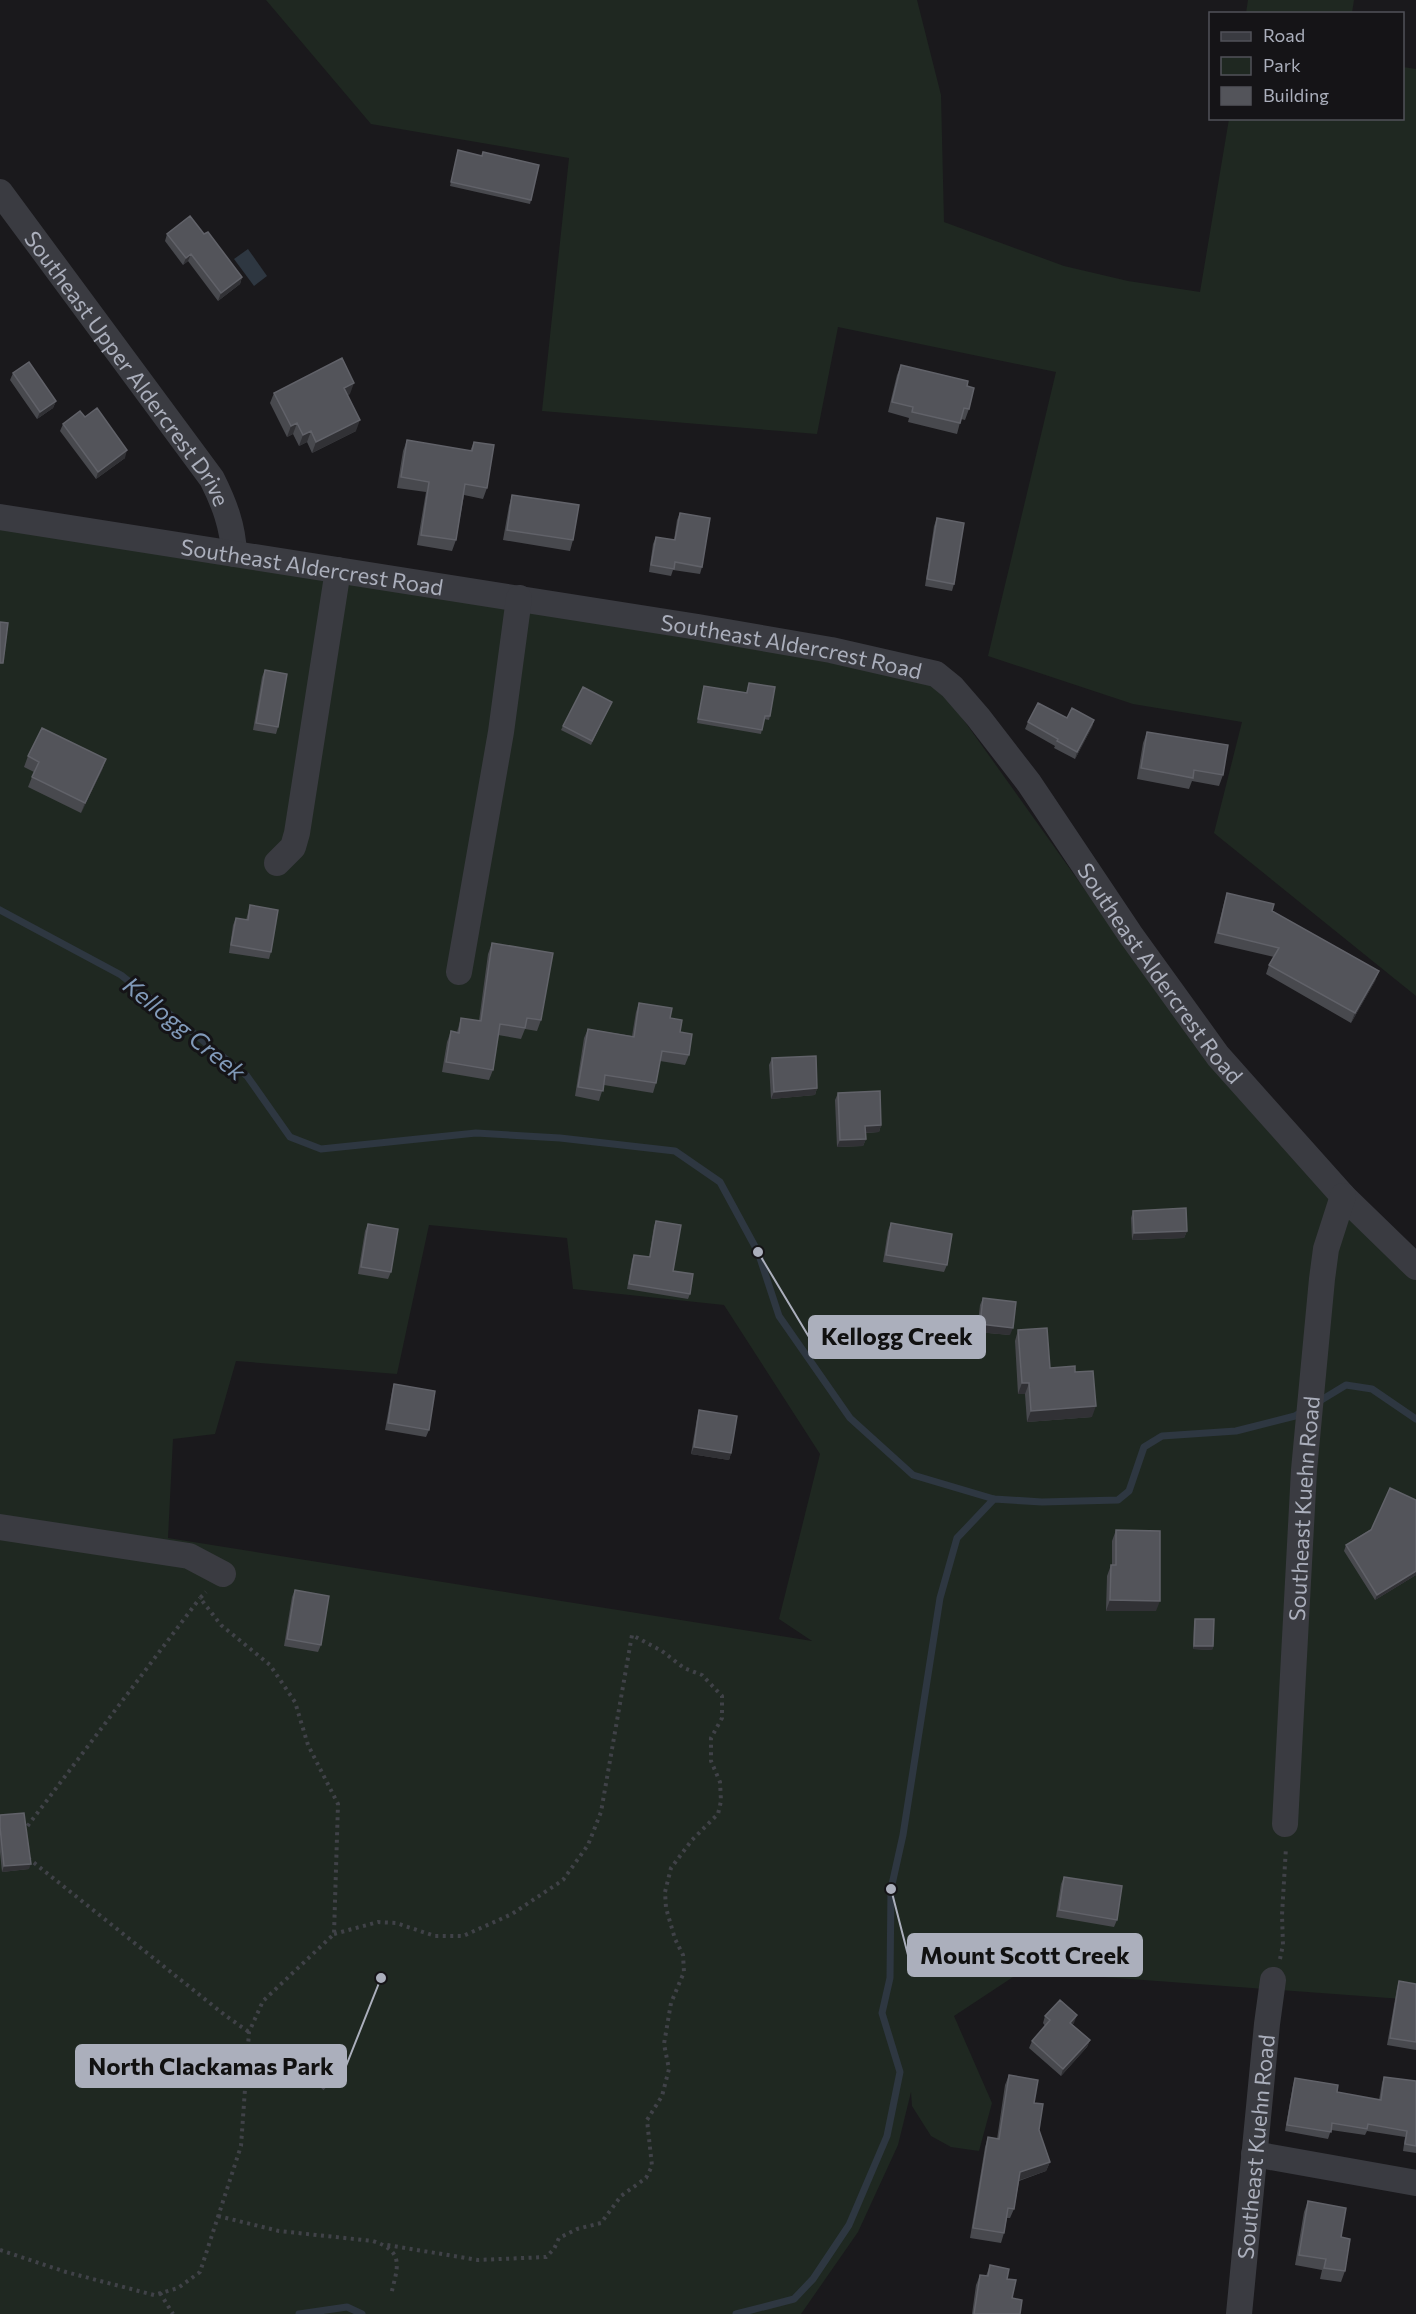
<svg xmlns="http://www.w3.org/2000/svg" width="1416" height="2314" viewBox="0 0 1416 2314" font-family="Commissioner,sans-serif">
<style>
.green{fill:#1f2821;fill-rule:evenodd}
.water{fill:#2e3741}
.lines{fill:none;stroke-linecap:round;stroke-linejoin:round}
.stream{stroke:#2e3741;stroke-width:7}
.path{stroke:#404248;stroke-width:4;stroke-dasharray:3 4.5;stroke-linecap:butt}
.minor{stroke:#3a3b41;stroke-width:26}
.wall{fill:#48494e}
.shaded-wall{fill:#313135}
.building{fill:#53545a;stroke:#616269;stroke-width:1.5}
.labels{text-anchor:middle;dominant-baseline:central;stroke-width:6;stroke-linejoin:round;paint-order:stroke}
.street-label{font-size:22px;fill:#abafbc;stroke:#151417}
.water-label{font-size:24px;font-style:italic;fill:#819ab9;stroke:#151417}
.leader{fill:none;stroke:#abafbc;stroke-width:2}
.callout-dot{fill:#abafbc;stroke:#151417;stroke-width:2}
.callout{fill:#abafbc;stroke:#abafbc;stroke-width:2}
.callout-label{font-size:24px;text-anchor:middle;font-weight:bold;fill:#111}
</style>
<rect width="100%" height="100%" fill="#1a191c"/>
<path class="green" d="M 266,0 L 917,0 L 941,95 L 944,222 L 1064,266 L 1128,281 L 1200,292 L 1229,119 L 1402,118 L 1403,67 L 1416,69 L 1416,996 L 1214,833 L 1242,722 L 1133,704 L 988,656 L 1056,372 L 838,327 L 817,434 L 542,411 L 569,158 L 371,124 Z
M 1248,0 L 1354,0 L 1352,13 L 1246,13 Z
M 0,524 L 908,674 L 943,691 L 1212,1068 L 1416,1270 L 1416,2000 L 1022,1971 L 954,2016 L 992,2103 L 979,2151 L 951,2147 L 931,2136 L 912,2106 L 911,2092 L 898,2145 L 858,2232 L 801,2314 L 0,2314 ZM 429,1225 L 567,1238 L 573,1289 L 724,1305 L 820,1454 L 779,1619 L 812,1641 L 168,1538 L 173,1439 L 215,1434 L 236,1361 L 397,1374 Z"/>
<path class="water" d="M 248,249 L 267,276 L 254,286 L 234,259 Z"/>
<g class="lines">
<path class="stream" d="M 0,910 L 121,975 L 247,1076 L 290,1137 L 321,1149 L 476,1133 L 560,1138 L 675,1151 L 720,1182 L 758,1252 L 779,1316 L 850,1418 L 913,1475 L 994,1499 L 1042,1502 L 1118,1500 L 1129,1491 L 1144,1447 L 1162,1436 L 1236,1431 L 1295,1416 L 1303,1411
M 1318,1402 L 1346,1385 L 1372,1389 L 1416,1419
M 299,2314 L 347,2307 L 362,2314
M 736,2314 L 794,2299 L 813,2279 L 849,2225 L 887,2136 L 900,2072 L 882,2013 L 890,1978 L 891,1889 L 903,1835 L 940,1598 L 957,1538 L 994,1499"/>
<path class="path" d="M 23,1832 L 200,1598
M 28,1858 L 226,2016 L 249,2032
M 334,1934 L 378,1922 L 396,1923 L 435,1936 L 463,1936 L 512,1914 L 563,1880 L 588,1845 L 601,1812 L 632,1635 L 662,1651 L 684,1668 L 702,1675 L 722,1696 L 722,1718 L 711,1738 L 711,1761 L 720,1782 L 721,1801 L 718,1814 L 692,1840 L 671,1868 L 665,1892 L 666,1908 L 675,1939 L 683,1955 L 684,1972 L 671,2003 L 664,2044 L 669,2069 L 662,2096 L 647,2120 L 652,2166 L 646,2178 L 621,2196 L 601,2223 L 577,2229 L 559,2238 L 554,2249 L 546,2257 L 478,2260 L 387,2245
M 1280,1959 L 1283,1945 L 1282,1915 L 1286,1847
M 245,2065 C 278,2069 304,2066 328,2092
M 218,2216 L 279,2231 L 373,2241 C 406,2252 397,2268 391,2295
M 0,2250 L 66,2272 L 154,2295 L 178,2288 L 200,2272 L 241,2146 L 249,2032 L 263,2001 L 334,1934 L 338,1804 L 308,1745 L 295,1702 L 270,1665 L 221,1625 L 200,1598 L 206,1592
M 160,2293 L 173,2314"/>
<g class="minor">
<path id="s1" d="M 0,192 L 212,479 C 224,503 233,526 234,554"/>
<path id="s2" d="M 0,517 L 698,627 L 831,650 L 936,674 L 952,687 L 978,717 L 1029,783 L 1130,934 L 1218,1056 L 1343,1196 L 1416,1267"/>
<path d="M 277,863 L 293,847 L 297,833 L 338,570"/>
<path d="M 459,972 L 501,732 L 519,598"/>
<path d="M 0,1527 L 189,1556 L 223,1574"/>
<path id="s3" d="M 1285,1824 L 1304,1470 L 1322,1279 L 1326,1249 L 1343,1196"/>
<path d="M 1254,2154 L 1416,2183"/>
<path id="s4" d="M 1239,2314 L 1267,2024 L 1273,1980"/>
</g>
</g>
<path class="wall" d="M 458,150 L 482,156 L 483,152 L 531,200 L 530,204 L 450,186 Z
M 167,234 L 204,234 L 242,277 L 240,284 L 218,301 L 188,261 L 183,265 L 165,241 Z
M 901,365 L 967,386 L 969,409 L 965,420 L 961,419 L 957,434 L 908,422 L 909,418 L 888,412 L 897,375 Z
M 13,373 L 56,401 L 53,408 L 37,419 L 10,380 Z
M 274,393 L 350,394 L 347,395 L 356,431 L 312,453 L 307,442 L 299,446 L 293,434 L 287,437 L 270,403 Z
M 85,417 L 125,458 L 96,479 L 60,431 L 63,424 Z
M 407,440 L 470,451 L 474,442 L 487,488 L 483,499 L 464,495 L 456,540 L 452,551 L 417,545 L 426,492 L 397,488 L 403,451 Z
M 512,495 L 573,540 L 570,551 L 503,540 L 509,506 Z
M 680,513 L 702,567 L 700,574 L 673,570 L 671,576 L 649,572 L 653,544 L 656,537 L 674,540 L 677,520 Z
M 937,518 L 954,584 L 952,591 L 925,586 L 934,526 Z
M 265,670 L 278,727 L 276,734 L 253,730 L 262,677 Z
M 749,683 L 770,716 L 769,720 L 764,719 L 761,734 L 697,723 L 704,686 L 746,693 Z
M 612,702 L 591,745 L 561,730 L 563,726 Z
M 1067,718 L 1094,720 L 1092,727 L 1075,759 L 1054,748 L 1055,746 L 1025,729 L 1028,722 Z
M 1147,732 L 1223,775 L 1219,786 L 1192,781 L 1189,789 L 1137,779 L 1143,743 Z
M 28,756 L 106,759 L 102,770 L 81,813 L 28,787 L 34,772 L 24,767 Z
M 1227,893 L 1272,911 L 1379,971 L 1375,981 L 1351,1023 L 1266,974 L 1269,965 L 1274,957 L 1214,943 L 1224,903 Z
M 250,905 L 271,952 L 269,959 L 229,953 L 233,925 L 236,918 L 246,920 Z
M 492,943 L 541,1020 L 537,1031 L 525,1029 L 521,1039 L 498,1035 L 493,1070 L 489,1080 L 442,1072 L 447,1042 L 451,1031 L 457,1032 L 461,1018 L 479,1021 L 488,954 Z
M 639,1003 L 670,1018 L 680,1032 L 689,1055 L 685,1065 L 660,1061 L 656,1083 L 653,1093 L 604,1085 L 599,1101 L 575,1096 L 584,1038 L 588,1029 L 632,1036 L 636,1012 Z
M 772,1058 L 817,1088 L 815,1095 L 771,1099 L 769,1065 Z
M 838,1093 L 881,1125 L 879,1132 L 866,1133 L 866,1139 L 863,1146 L 837,1147 L 835,1100 Z
M 1133,1211 L 1187,1231 L 1184,1238 L 1132,1240 L 1131,1218 Z
M 656,1221 L 673,1271 L 690,1294 L 688,1299 L 627,1289 L 632,1260 L 634,1255 L 649,1257 L 654,1226 Z
M 891,1223 L 947,1265 L 944,1272 L 883,1262 L 888,1231 Z
M 368,1224 L 391,1272 L 388,1279 L 358,1274 L 365,1231 Z
M 983,1298 L 1010,1335 L 977,1332 L 980,1305 Z
M 1018,1330 L 1050,1368 L 1092,1417 L 1027,1422 L 1025,1394 L 1018,1394 L 1015,1341 Z
M 394,1384 L 429,1430 L 426,1437 L 385,1430 L 392,1391 Z
M 699,1410 L 731,1453 L 729,1460 L 691,1454 L 697,1418 Z
M 1416,1500 L 1416,1575 L 1375,1600 L 1344,1551 L 1346,1545 Z
M 1116,1530 L 1156,1611 L 1106,1611 L 1107,1576 L 1111,1565 L 1112,1565 L 1112,1541 Z
M 295,1590 L 321,1645 L 318,1652 L 284,1646 L 292,1597 Z
M 1195,1619 L 1213,1646 L 1212,1650 L 1193,1649 L 1194,1622 Z
M 0,1815 L 29,1869 L 2,1872 L 0,1852 Z
M 1064,1877 L 1117,1920 L 1114,1927 L 1056,1917 L 1061,1884 Z
M 1399,1981 L 1416,1984 L 1416,2050 L 1387,2045 L 1397,1988 Z
M 1045,2016 L 1074,2023 L 1072,2024 L 1090,2040 L 1087,2047 L 1061,2076 L 1029,2048 L 1032,2041 L 1045,2026 L 1043,2023 Z
M 1009,2075 L 1034,2103 L 1039,2130 L 1050,2162 L 1046,2171 L 1019,2181 L 1014,2209 L 1010,2218 L 1007,2218 L 1004,2233 L 1001,2243 L 970,2238 L 985,2147 L 988,2137 L 997,2139 L 1005,2085 Z
M 1384,2077 L 1416,2081 L 1416,2153 L 1403,2151 L 1405,2137 L 1367,2131 L 1365,2135 L 1331,2130 L 1328,2139 L 1285,2131 L 1293,2085 L 1295,2078 L 1337,2092 L 1379,2100 L 1382,2083 Z
M 1308,2201 L 1345,2271 L 1341,2282 L 1320,2279 L 1322,2270 L 1295,2265 L 1304,2212 Z
M 990,2265 L 1007,2279 L 1012,2298 L 1020,2314 L 972,2314 L 976,2285 L 980,2275 L 986,2276 Z"/>
<path class="shaded-wall" d="M 191,254 L 188,261 L 183,265 L 186,258 Z
M 242,277 L 240,284 L 218,301 L 221,293 Z
M 354,383 L 350,394 L 340,399 L 344,388 Z
M 56,401 L 53,408 L 37,419 L 40,412 Z
M 360,420 L 356,431 L 312,453 L 316,442 Z
M 297,423 L 293,434 L 287,437 L 291,426 Z
M 311,431 L 307,442 L 299,446 L 303,435 Z
M 127,450 L 125,458 L 96,479 L 98,472 Z
M 1094,720 L 1092,727 L 1075,759 L 1077,752 Z
M 106,759 L 102,770 L 81,813 L 85,803 Z
M 1379,971 L 1375,981 L 1351,1023 L 1355,1013 Z
M 817,1088 L 815,1095 L 771,1099 L 774,1092 Z
M 881,1125 L 879,1132 L 863,1133 L 865,1126 Z
M 866,1139 L 863,1146 L 837,1147 L 840,1140 Z
M 1187,1231 L 1184,1238 L 1132,1240 L 1134,1233 Z
M 980,1324 L 1013,1328 L 1010,1335 L 977,1332 Z
M 1022,1383 L 1029,1383 L 1025,1394 L 1018,1394 Z
M 1096,1406 L 1092,1417 L 1027,1422 L 1031,1411 Z
M 694,1447 L 731,1453 L 729,1460 L 691,1454 Z
M 1416,1571 L 1416,1575 L 1375,1600 L 1377,1595 Z
M 1110,1600 L 1160,1601 L 1156,1611 L 1106,1611 Z
M 1194,1646 L 1213,1646 L 1212,1650 L 1193,1649 Z
M 31,1864 L 29,1869 L 2,1872 L 4,1866 Z
M 1077,2015 L 1074,2023 L 1068,2030 L 1070,2023 Z
M 1090,2040 L 1087,2047 L 1061,2076 L 1063,2069 Z
M 1050,2162 L 1046,2171 L 1017,2181 L 1020,2172 Z"/>
<path class="building" d="M 458,150 L 482,156 L 483,152 L 539,165 L 531,200 L 451,182 Z
M 190,216 L 204,234 L 208,232 L 242,277 L 221,293 L 191,254 L 186,258 L 167,234 Z
M 342,358 L 354,383 L 344,388 L 360,420 L 316,442 L 311,431 L 303,435 L 297,423 L 291,426 L 274,393 Z
M 29,362 L 56,401 L 40,412 L 13,373 Z
M 901,365 L 968,381 L 967,386 L 974,388 L 969,409 L 964,408 L 960,423 L 912,412 L 913,407 L 892,402 Z
M 97,408 L 127,450 L 98,472 L 63,424 L 80,411 L 85,417 Z
M 407,440 L 472,451 L 474,442 L 494,445 L 487,488 L 465,484 L 456,540 L 421,535 L 429,482 L 401,477 Z
M 512,495 L 579,505 L 573,540 L 507,530 Z
M 680,513 L 710,518 L 702,567 L 675,562 L 674,569 L 651,565 L 656,537 L 675,540 Z
M 937,518 L 964,523 L 954,584 L 927,579 Z
M 0,622 L 8,623 L 3,663 L 0,663 Z
M 265,670 L 287,674 L 278,727 L 256,723 Z
M 749,683 L 775,687 L 770,716 L 765,716 L 762,730 L 698,719 L 704,686 L 747,693 Z
M 583,687 L 612,702 L 592,741 L 563,726 Z
M 1038,703 L 1067,718 L 1072,708 L 1094,720 L 1077,752 L 1057,741 L 1058,739 L 1028,722 Z
M 42,728 L 106,759 L 85,803 L 32,777 L 39,762 L 28,756 Z
M 1147,732 L 1228,745 L 1223,775 L 1194,770 L 1193,778 L 1141,768 Z
M 1227,893 L 1274,904 L 1272,911 L 1379,971 L 1355,1013 L 1269,965 L 1279,948 L 1218,933 Z
M 250,905 L 278,910 L 271,952 L 231,945 L 236,918 L 248,920 Z
M 492,943 L 553,953 L 541,1020 L 527,1018 L 525,1028 L 500,1024 L 493,1070 L 446,1062 L 451,1031 L 459,1033 L 461,1018 L 481,1021 Z
M 639,1003 L 672,1008 L 670,1018 L 682,1020 L 680,1032 L 692,1034 L 689,1055 L 662,1051 L 656,1083 L 605,1075 L 603,1091 L 578,1087 L 588,1029 L 634,1037 Z
M 816,1056 L 817,1088 L 774,1092 L 772,1058 Z
M 880,1091 L 881,1125 L 865,1126 L 866,1139 L 840,1140 L 838,1093 Z
M 1186,1208 L 1187,1231 L 1134,1233 L 1133,1211 Z
M 656,1221 L 681,1225 L 673,1271 L 693,1274 L 690,1294 L 629,1284 L 634,1255 L 650,1257 Z
M 891,1223 L 952,1234 L 947,1265 L 886,1255 Z
M 368,1224 L 398,1229 L 391,1272 L 361,1267 Z
M 983,1298 L 1016,1302 L 1013,1328 L 980,1324 Z
M 1047,1328 L 1050,1368 L 1075,1366 L 1075,1372 L 1093,1371 L 1096,1406 L 1031,1411 L 1029,1383 L 1022,1383 L 1018,1330 Z
M 394,1384 L 435,1391 L 429,1430 L 388,1423 Z
M 699,1410 L 737,1416 L 731,1453 L 694,1447 Z
M 1390,1488 L 1416,1500 L 1416,1571 L 1377,1595 L 1346,1545 L 1371,1530 Z
M 1116,1530 L 1160,1531 L 1160,1601 L 1110,1600 L 1111,1565 L 1116,1565 Z
M 295,1590 L 329,1596 L 321,1645 L 287,1639 Z
M 1195,1619 L 1214,1619 L 1213,1646 L 1194,1646 Z
M 24,1813 L 31,1864 L 4,1866 L 0,1827 L 0,1815 Z
M 1064,1877 L 1122,1886 L 1117,1920 L 1059,1910 Z
M 1399,1981 L 1416,1984 L 1416,2042 L 1390,2038 Z
M 1060,2000 L 1077,2015 L 1070,2023 L 1090,2040 L 1063,2069 L 1032,2041 L 1050,2020 L 1045,2016 Z
M 1009,2075 L 1038,2080 L 1034,2103 L 1043,2104 L 1039,2130 L 1050,2162 L 1020,2172 L 1014,2209 L 1008,2208 L 1004,2233 L 973,2228 L 988,2137 L 999,2139 Z
M 1384,2077 L 1416,2081 L 1416,2146 L 1405,2144 L 1407,2131 L 1368,2124 L 1367,2129 L 1332,2123 L 1331,2132 L 1287,2125 L 1295,2078 L 1338,2085 L 1337,2092 L 1381,2100 Z
M 1308,2201 L 1346,2208 L 1341,2237 L 1350,2239 L 1345,2271 L 1324,2268 L 1326,2259 L 1299,2255 Z
M 990,2265 L 1009,2269 L 1007,2279 L 1016,2280 L 1012,2298 L 1022,2300 L 1020,2314 L 974,2314 L 980,2275 L 988,2276 Z"/>
<g class="labels">
<g class="street-label">
<text stroke="none"><textPath href="#s1" startOffset="218">Southeast Upper Aldercrest Drive</textPath></text>
<text stroke="none"><textPath href="#s2" startOffset="316">Southeast Aldercrest Road</textPath></text>
<text stroke="none"><textPath href="#s2" startOffset="802">Southeast Aldercrest Road</textPath></text>
<text stroke="none"><textPath href="#s2" startOffset="1324">Southeast Aldercrest Road</textPath></text>
<text stroke="none"><textPath href="#s3" startOffset="316">Southeast Kuehn Road</textPath></text>
<text stroke="none"><textPath href="#s4" startOffset="168">Southeast Kuehn Road</textPath></text>
</g>
<g class="water-label">
<text transform="translate(185 1028) rotate(39)">Kellogg Creek</text>
</g>
</g>
<path class="leader" d="M758 1252L809 1337M891 1889L908 1955M381 1978L346 2066"/>
<g class="callout-dot">
<circle cx="758" cy="1252" r="6"/>
<circle cx="891" cy="1889" r="6"/>
<circle cx="381" cy="1978" r="6"/>
</g>
<g class="callout">
<rect x="809" y="1316" width="176" height="42" rx="6"/>
<rect x="908" y="1934" width="234" height="42" rx="6"/>
<rect x="76" y="2045" width="270" height="42" rx="6"/>
</g>
<g class="callout-label">
<text x="897" y="1345">Kellogg Creek</text>
<text x="1025" y="1964">Mount Scott Creek</text>
<text x="211" y="2075">North Clackamas Park</text>
</g>
<rect x="1209" y="12" width="195" height="108" fill="#151417" stroke="#515259" stroke-width="1.5"/>
<rect x="1221" y="32" width="30" height="9" fill="#3a3b41" stroke="#515259" stroke-width="1.5"/>
<text x="1263" y="42" font-size="18" fill="#abafbc">Road</text>
<rect x="1221" y="57" width="30" height="18" fill="#1f2821" stroke="#515259" stroke-width="1.5"/>
<text x="1263" y="72" font-size="18" fill="#abafbc">Park</text>
<rect x="1221" y="87" width="30" height="18" fill="#53545a" stroke="#515259" stroke-width="1.5"/>
<text x="1263" y="102" font-size="18" fill="#abafbc">Building</text>
</svg>
